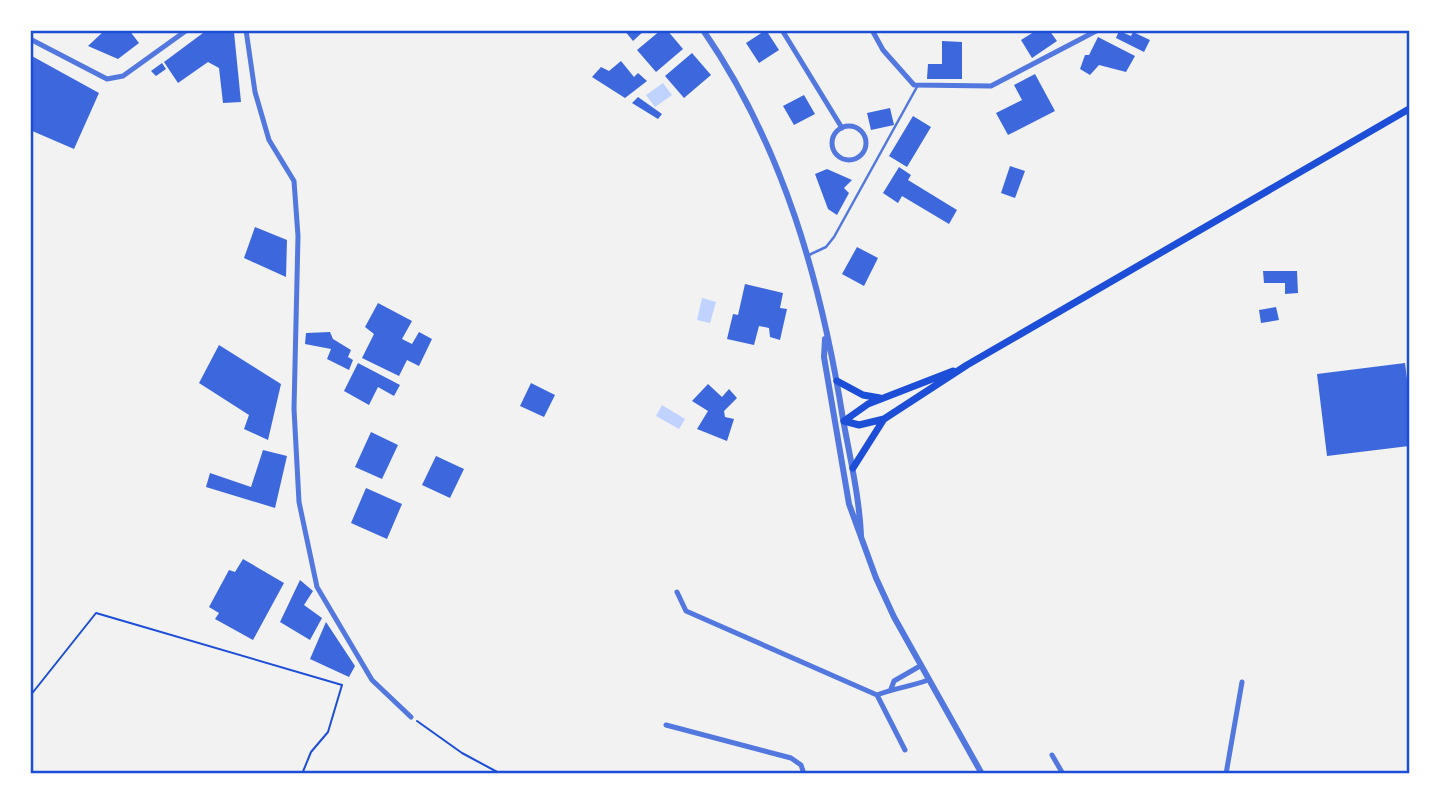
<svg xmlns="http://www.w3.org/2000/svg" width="1439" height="804" viewBox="0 0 1439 804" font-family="'Roboto Condensed',sans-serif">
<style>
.water{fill:#bfd3fe}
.building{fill:#3d67dc}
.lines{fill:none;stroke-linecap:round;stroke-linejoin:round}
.path{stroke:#1d4ed8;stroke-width:2}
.service{stroke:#5277de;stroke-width:2.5}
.minor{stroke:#5277de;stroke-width:5}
.tertiary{stroke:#5277de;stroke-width:6}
.secondary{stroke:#1d4ed8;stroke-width:7}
.neatline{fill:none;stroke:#1d4ed8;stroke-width:2.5}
</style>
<rect width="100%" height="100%" fill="#f2f2f2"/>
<path class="water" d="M 663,83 L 672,95 L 655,107 L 646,95 Z
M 702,298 L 716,302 L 710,323 L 697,320 Z
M 662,405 L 685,419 L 679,429 L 656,416 Z"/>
<path class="building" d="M 105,30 L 129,30 L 139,43 L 118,59 L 88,46 Z
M 207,30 L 234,32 L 241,102 L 223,103 L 219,68 L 208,62 L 178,83 L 164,62 Z
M 624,30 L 645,30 L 633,41 Z
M 661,30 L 667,30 L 683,49 L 656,72 L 637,50 Z
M 766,30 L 779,50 L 759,63 L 746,43 Z
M 1037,30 L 1049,30 L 1057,41 L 1032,58 L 1021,40 Z
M 1119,31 L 1131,36 L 1133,32 L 1150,40 L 1144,52 L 1116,38 Z
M 1098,37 L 1135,56 L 1126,72 L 1099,65 L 1090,75 L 1080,69 L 1085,55 L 1089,55 Z
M 942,41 L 962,42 L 962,79 L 927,79 L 928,64 L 942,64 Z
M 692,53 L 711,75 L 684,98 L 665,76 Z
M 30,55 L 99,93 L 74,149 L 30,130 Z
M 621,61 L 634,77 L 638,73 L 647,81 L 625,98 L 592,77 L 601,67 L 609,71 Z
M 162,63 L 166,69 L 156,76 L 151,71 Z
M 1035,74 L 1055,111 L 1008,135 L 996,113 L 1022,100 L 1014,85 Z
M 804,95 L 815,114 L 794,125 L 783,106 Z
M 638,97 L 662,114 L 658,119 L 632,103 Z
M 890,108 L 894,125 L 871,130 L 867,113 Z
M 913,116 L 931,127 L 907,167 L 889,156 Z
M 1010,166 L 1025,171 L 1015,198 L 1001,193 Z
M 899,167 L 911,175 L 908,180 L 957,210 L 949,224 L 902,196 L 898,203 L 883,193 Z
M 827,169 L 852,180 L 844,188 L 849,193 L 837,215 L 828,209 L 815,174 Z
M 255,227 L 287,240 L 286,277 L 244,258 Z
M 857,247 L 878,258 L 864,286 L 842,274 Z
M 1263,271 L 1297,271 L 1298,293 L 1285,294 L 1285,283 L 1264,283 Z
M 745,284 L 783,293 L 780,308 L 787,309 L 780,340 L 770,337 L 769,328 L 759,326 L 754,345 L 727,339 L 733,314 L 738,315 Z
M 378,303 L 412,321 L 402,339 L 412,344 L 419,332 L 432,339 L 419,366 L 407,360 L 399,376 L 362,358 L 374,334 L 365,327 Z
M 1276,307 L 1279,320 L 1261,323 L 1259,310 Z
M 330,332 L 333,339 L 351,350 L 348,357 L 353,360 L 349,370 L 327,359 L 331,349 L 305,344 L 306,333 Z
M 219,345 L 281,384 L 268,440 L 244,429 L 249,415 L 199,383 Z
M 358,363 L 400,385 L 394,396 L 378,387 L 369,405 L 344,391 Z
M 1405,363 L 1409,395 L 1409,446 L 1327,456 L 1317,374 Z
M 531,383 L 555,395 L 544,417 L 520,406 Z
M 708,384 L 722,397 L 729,389 L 737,398 L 724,411 L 725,417 L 734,419 L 727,441 L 697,429 L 708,411 L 692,401 Z
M 371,432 L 398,445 L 382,479 L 355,467 Z
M 263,450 L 287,456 L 275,508 L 206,487 L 210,473 L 251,487 Z
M 436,456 L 464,469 L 450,498 L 422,485 Z
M 366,488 L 402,504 L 387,539 L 351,523 Z
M 243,559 L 284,583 L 253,640 L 215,619 L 219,613 L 209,607 L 229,570 L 235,572 Z
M 300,580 L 313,591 L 304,605 L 322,618 L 310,640 L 280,622 Z
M 326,622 L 355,666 L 349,677 L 310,659 Z"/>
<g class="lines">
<path class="path" d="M 30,696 L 96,613 L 342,685 L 328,732 L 311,752 L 302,774
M 417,721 L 462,753 L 501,774"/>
<path class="service" d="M 809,255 L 826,247 L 834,237 L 918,85"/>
<path class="minor" d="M 246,30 L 255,92 L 269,140 L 294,181 L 298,236 L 294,409 L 299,502 L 317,587 L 372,680 L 411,717
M 782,30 L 842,128
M 872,30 L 883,50 L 914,85 L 991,86 L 1098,30
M 30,39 L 107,79 L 123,76 L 187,30
M832 143a17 17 0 1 1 34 0a17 17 0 1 1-34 0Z
M 677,592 L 686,611 L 877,695 C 894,688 910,687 928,680
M 891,689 L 894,681 L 920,666
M 877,695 L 905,750
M 666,725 L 791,758 L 801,765 L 804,774
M 1052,755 L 1063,774
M 1226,774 L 1242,682"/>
<path class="tertiary" d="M 703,30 C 783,146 821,281 843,419 C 850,458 859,495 861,535
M 825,339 L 824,357 L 849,504 L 876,578 L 894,617 L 982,774"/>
<path class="secondary" d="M 837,381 L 863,395 L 880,398
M 844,421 L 859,425 L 884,419 L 967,365 L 1409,109
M 844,421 L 868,404 L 953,371
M 853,468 L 884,419"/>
</g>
<rect width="1439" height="804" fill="none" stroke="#ffffff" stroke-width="63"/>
<rect x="32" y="32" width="1376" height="740" class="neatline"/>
</svg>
